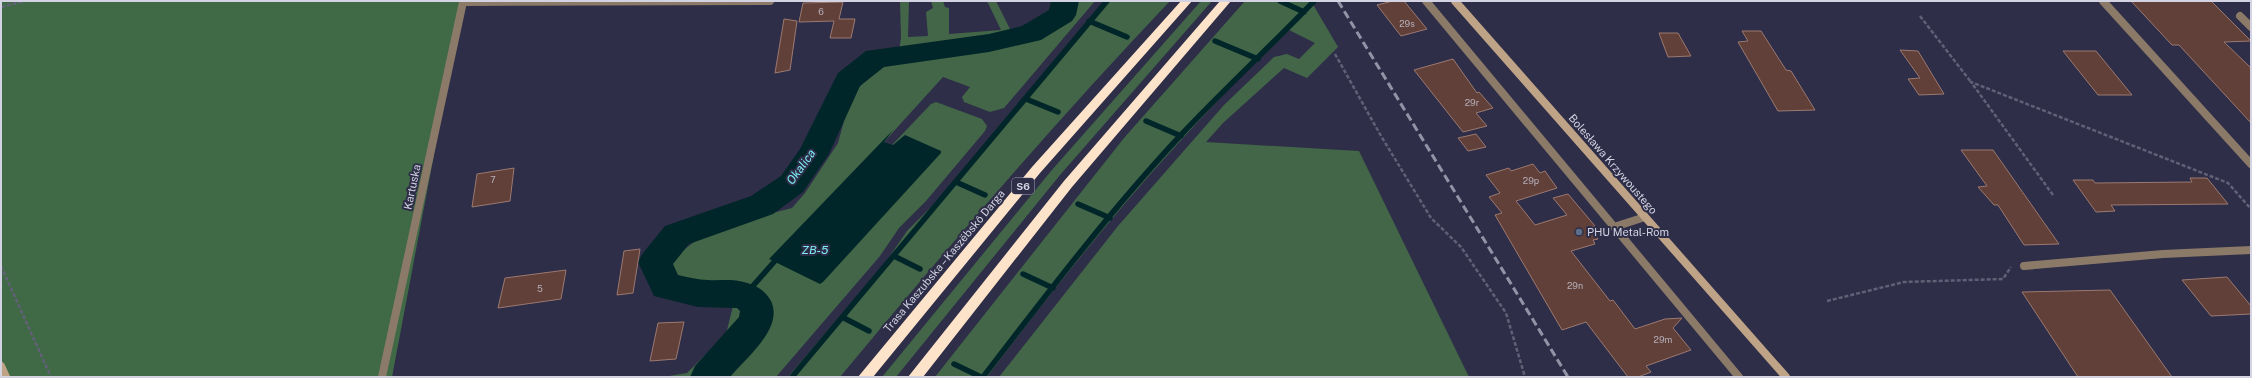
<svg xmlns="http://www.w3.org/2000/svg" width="2252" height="378" viewBox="0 0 2252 378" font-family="'Public Sans',sans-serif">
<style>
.green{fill:#426647}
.forest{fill:#406a46}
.water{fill:#002629}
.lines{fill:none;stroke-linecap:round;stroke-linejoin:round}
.stream{stroke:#002629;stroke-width:5.5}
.river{fill:#002629;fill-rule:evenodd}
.building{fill:#604039;stroke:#9c7970}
.path{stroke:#606077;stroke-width:2.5;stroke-dasharray:4 2;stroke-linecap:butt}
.lane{stroke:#8c7a69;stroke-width:8}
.street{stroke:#8c7a69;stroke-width:8}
.secondary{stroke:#bfa387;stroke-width:8}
.highway{fill:#fde3c9;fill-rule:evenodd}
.rail{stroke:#9393a7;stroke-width:3;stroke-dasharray:8 4;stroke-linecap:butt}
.service-dot{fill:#5c6f8a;stroke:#2e2e48;stroke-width:1.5}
.labels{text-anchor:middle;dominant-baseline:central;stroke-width:4;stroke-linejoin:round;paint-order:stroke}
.number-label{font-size:9px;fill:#b6aeb9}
.shield{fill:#2e2e48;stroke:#a2a2b5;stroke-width:1}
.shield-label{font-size:10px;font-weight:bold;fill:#d3d3e4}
.street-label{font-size:11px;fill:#d3d3e4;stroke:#2e2e48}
.poi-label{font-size:11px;fill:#d3d3e4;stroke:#2e2e48;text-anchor:start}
.water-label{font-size:12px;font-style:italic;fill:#7deef7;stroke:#2e2e48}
</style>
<rect width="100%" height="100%" fill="#2e2e48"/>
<path class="green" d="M 900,1 L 909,1 L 908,37 L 928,36 L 926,12 L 933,8 L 931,1 L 943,1 L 945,7 L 949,8 L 949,34 L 1001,30 L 987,1 L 996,1 L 1010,29 L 1022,28 L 1022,36 L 1029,33 L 1046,15 L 1069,11 L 1078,1 L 1095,1 L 1004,108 L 990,112 L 964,102 L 962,97 L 970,87 L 943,77 L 884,142 L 892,145 L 931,104 L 936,102 L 982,119 L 987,126 L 985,131 L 926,201 L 899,228 L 880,256 L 776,377 L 663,377 L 687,373 L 726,334 L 734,302 L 722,299 L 727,291 L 703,286 L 668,272 L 677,255 L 711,229 L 792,208 L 805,193 L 838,143 L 850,99 L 875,67 L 898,57 L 901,38 Z
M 1105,1 L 1170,1 C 1055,122 947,248 840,377 L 788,377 L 885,263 L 907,231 L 935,203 Z
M 1201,1 L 1212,1 L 1060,175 L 896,377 L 882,377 L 1051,171 Z
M 1245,1 L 1311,1 L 1338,47 L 1307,78 L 1284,68 L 1223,123 L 1206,142 L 1359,151 L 1469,377 L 999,377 L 1118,226 L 1224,105 L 1274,57 L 1287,54 L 1299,59 L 1315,43 L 1289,30 C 1177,136 1079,254 987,377 L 935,377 L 1124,138 Z"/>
<path class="forest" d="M 1,1 L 463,1 L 392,377 L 1,377 Z"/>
<path class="water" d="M 893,130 L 884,142 L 893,145 L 905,135 L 941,151 L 941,153 L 823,282 L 820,284 L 769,259 Z"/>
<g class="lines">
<path class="stream" d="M 1280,1 L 1304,12
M 1089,21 L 1127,37
M 1215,41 L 1258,59
M 1026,99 L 1058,112
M 1146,121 L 1181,136
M 956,182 L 985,195
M 1078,204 L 1110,218
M 894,256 L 920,269
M 1023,274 L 1053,288
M 744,296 L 774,262
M 842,317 L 869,331
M 954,364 L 981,377
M 792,377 L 1107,1
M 983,377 C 1046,295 1109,212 1180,136 C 1223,90 1270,47 1314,1"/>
<path class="river" d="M 1051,1 L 1079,1 L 1076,15 L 1072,21 L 1041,40 L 989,52 L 884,67 L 860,86 L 829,154 L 803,192 L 773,214 L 689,244 L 673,264 L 678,275 C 688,277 698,280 708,280 C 718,281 729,279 739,281 C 753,284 764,288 771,301 C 784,328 746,358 730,377 L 690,377 L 695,366 L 739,317 L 740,311 L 737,308 L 698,307 L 654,296 L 638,262 L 643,253 L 665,226 L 751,196 L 781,176 L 800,149 L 838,73 L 866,51 L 989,34 L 1022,26 L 1049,10 Z"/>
</g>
<path class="building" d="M 1393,1 L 1404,1 L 1427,29 L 1401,36 L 1377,5 Z
M 2131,1 L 2211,1 L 2251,41 L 2224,42 L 2251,68 L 2251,123 L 2179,45 L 2172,45 Z
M 843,2 L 839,19 L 855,19 L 851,38 L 830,38 L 834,21 L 799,22 L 803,3 Z
M 784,19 L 797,21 L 790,70 L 775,73 Z
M 1742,31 L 1761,31 L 1786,70 L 1791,71 L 1815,110 L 1778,111 L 1738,42 L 1748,41 Z
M 1659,33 L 1678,33 L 1691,56 L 1668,57 Z
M 1900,50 L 1918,51 L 1944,94 L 1919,95 L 1908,79 L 1920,78 Z
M 2063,51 L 2096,51 L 2132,95 L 2098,95 Z
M 1453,59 L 1477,93 L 1479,92 L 1493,108 L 1476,113 L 1487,126 L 1463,132 L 1414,70 Z
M 1476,134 L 1486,147 L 1468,151 L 1458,138 Z
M 1961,150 L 1993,150 L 2059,244 L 2024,245 L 1998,205 L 1994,205 L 1978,187 L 1987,186 Z
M 1533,164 L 1540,173 L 1545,171 L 1557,188 L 1516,201 L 1535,225 L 1567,215 L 1553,198 L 1568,194 L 1595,226 L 1589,228 L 1598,239 L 1593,240 L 1595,244 L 1571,251 L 1610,301 L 1613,300 L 1635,329 L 1665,319 L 1682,318 L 1673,328 L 1691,350 L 1646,366 L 1651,372 L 1638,377 L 1628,377 L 1586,322 L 1562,330 L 1495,215 L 1502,213 L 1489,197 L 1500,193 L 1486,175 L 1509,168 L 1511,171 Z
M 514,168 L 510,201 L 472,207 L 477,174 Z
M 2190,178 L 2207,178 L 2228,204 L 2111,205 L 2115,211 L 2096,212 L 2073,180 L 2093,180 L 2095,183 L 2192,182 Z
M 640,249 L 633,293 L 617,295 L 624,251 Z
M 566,270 L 561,299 L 498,308 L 505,278 Z
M 2227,277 L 2251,306 L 2251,314 L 2211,316 L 2182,280 Z
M 2110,290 L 2172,377 L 2078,377 L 2022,292 Z
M 684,322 L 676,359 L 650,361 L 658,323 Z"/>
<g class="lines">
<path class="path" d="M 443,1 L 451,1
M 1,7 L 25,1
M 1920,16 L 1971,82
M 1335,54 L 1381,136 L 1431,218 L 1461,247 L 1506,313 L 1525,377
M 2053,195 L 1971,82 L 2228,183 L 2251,209
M 1,266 L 51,377
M 1827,301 L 1904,282 L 2003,279 L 2011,267"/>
<path class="lane" d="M 2103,1 L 2251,164
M 2240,16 L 2251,27
M 2024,266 L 2163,254 L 2251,250"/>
<path class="street" d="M 1426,1 L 1739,377
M 1614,227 L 1645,217
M 382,377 L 463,2 L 770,1"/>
<path class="secondary" d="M 1455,1 L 1786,377
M 1,366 L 6,377"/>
<path class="highway" d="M 1181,1 L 1192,1 L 1040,173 L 873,377 L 858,377 L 1032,167 Z
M 1220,1 L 1231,1 L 1072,187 L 923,377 L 908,377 L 1064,181 Z"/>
<path class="rail" d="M 1338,1 L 1568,377"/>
</g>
<circle class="service-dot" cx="1579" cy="232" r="4"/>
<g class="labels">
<g class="number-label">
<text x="821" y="11">6</text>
<text x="1407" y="23">29s</text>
<text x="1472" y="102">29r</text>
<text x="493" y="179">7</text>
<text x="1531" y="180">29p</text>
<text x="1575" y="285">29n</text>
<text x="540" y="288">5</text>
<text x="1663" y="339">29m</text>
</g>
<rect class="shield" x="1012" y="178" width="22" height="16" rx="3"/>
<g class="shield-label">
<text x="1023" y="186">S6</text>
</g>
<g class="street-label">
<text transform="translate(1613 164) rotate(49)">Bolesława Krzywoustego</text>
<text transform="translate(412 187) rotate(-78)">Kartuska</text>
<text transform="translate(944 261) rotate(-50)">Trasa Kaszubska – Kaszëbskô Darga</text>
</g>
<g class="poi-label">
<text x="1587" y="232">PHU Metal-Rom</text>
</g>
<g class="water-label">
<text transform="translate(801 167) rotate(-54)">Okalica</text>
<text x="815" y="250">ZB-5</text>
</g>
</g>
<rect width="2252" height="378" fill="none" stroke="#d3d3e4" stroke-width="4"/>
</svg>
